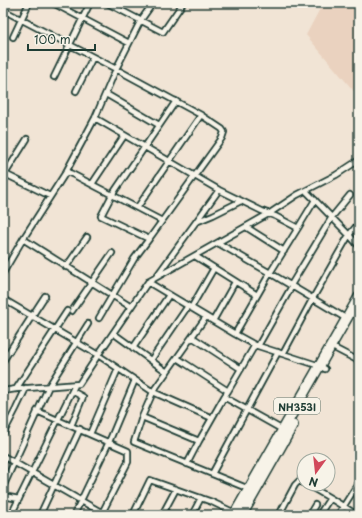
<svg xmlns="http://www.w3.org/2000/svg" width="362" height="518" viewBox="0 0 362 518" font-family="'Playpen Sans',sans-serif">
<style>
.built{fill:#ead2bf}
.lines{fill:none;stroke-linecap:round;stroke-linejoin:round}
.street-casing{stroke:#1f3d34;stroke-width:8}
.highway-casing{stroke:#1f3d34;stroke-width:12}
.street{stroke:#f7f3e8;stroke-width:4.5}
.highway{stroke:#f7f3e8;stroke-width:9}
.labels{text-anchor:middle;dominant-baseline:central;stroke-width:3;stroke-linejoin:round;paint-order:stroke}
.shield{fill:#f7f3e8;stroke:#60746a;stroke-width:1}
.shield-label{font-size:10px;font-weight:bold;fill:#1f3d34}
</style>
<rect width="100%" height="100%" fill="#f1e4d5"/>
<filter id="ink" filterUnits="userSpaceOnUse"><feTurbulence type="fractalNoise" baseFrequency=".025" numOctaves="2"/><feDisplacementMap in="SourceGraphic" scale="8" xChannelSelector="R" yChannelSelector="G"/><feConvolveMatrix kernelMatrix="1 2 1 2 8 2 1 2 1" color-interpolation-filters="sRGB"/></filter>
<g filter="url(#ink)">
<path class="built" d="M 323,3 L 359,3 L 359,97 L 306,35 Z"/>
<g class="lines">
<g class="street-casing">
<path id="street" d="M 53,3 L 129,43
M 107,3 L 163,32 L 183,3
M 3,10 L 116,69 L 201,115 L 222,129 L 224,132 L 222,138 L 149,239
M 13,37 L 29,3
M 54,77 L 90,3
M 76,91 L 93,57
M 106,94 L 159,125
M 95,118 L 219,190 L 262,211 L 275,216 L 298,228 L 270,273 L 235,334
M 3,132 L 4,129
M 66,172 L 72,174 L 162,221
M 3,173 L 50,196
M 5,174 L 27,139
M 92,184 L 124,136
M 306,191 L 349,235 L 359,223
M 137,208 L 201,115
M 196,222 L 213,215 L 241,201
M 246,227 L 284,251
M 298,228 L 315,200
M 23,239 L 131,307
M 218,243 L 270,273 L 347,319
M 195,256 L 257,295
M 66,267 L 87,237
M 3,273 L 23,239 L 66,172 L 95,118 L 116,69 L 141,20 L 153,3
M 156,277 L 219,190
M 148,282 L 235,334 L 255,345 L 320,366 L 325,369
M 291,285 L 332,217 L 350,195
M 3,299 L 98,355 L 153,392 L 212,418
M 191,308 L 214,268
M 72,311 L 112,253
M 206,317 L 154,390 L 142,417 L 134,442 L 249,489
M 99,318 L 134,259 L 149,239 L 101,216 L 112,195 L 176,101
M 213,321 L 235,282
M 113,333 L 167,372
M 192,337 L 241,369
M 258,346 L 292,286
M 133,348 L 169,295
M 336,349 L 359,361
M 283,354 L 313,298 L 349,235 L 359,246
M 177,358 L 228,391 L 224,397 L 283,430
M 151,360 L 188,306
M 3,361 L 32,316 L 45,296
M 16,389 L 67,311
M 3,391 L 16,389 L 79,384 L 98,355 L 148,282 L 270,213 L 297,195 L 336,175 L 359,160
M 228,391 L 255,345
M 37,411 L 128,451 L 128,462 L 101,515
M 142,417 L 199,441
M 71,426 L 83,397 L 72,391
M 3,434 L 16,409 L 26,388
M 90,434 L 118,369
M 3,456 L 106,515
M 187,464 L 199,441 L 224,397
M 212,474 L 278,352
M 306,484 L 330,498
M 3,487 L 49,386 L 88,324
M 3,496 L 19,499
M 11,515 L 75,385
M 40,515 L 80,429
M 74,515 L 109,442 L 135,380
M 133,515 L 150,480 L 212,502 L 235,513
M 162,515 L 176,489
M 192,515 L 201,498
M 279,515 L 295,485 L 299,481 L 304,483
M 309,515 L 315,505
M 319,515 L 330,498 L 357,515
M 338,515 L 359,482"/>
</g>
<g class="highway-casing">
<path id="highway" d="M 234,515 L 359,297
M 242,515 L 293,425"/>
</g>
<use href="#street" class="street"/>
<use href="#highway" class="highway"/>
</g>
</g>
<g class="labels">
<rect class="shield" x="274" y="398" width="46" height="16" rx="3"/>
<g class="shield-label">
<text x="297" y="406">NH353I</text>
</g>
</g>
<rect width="362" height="518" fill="none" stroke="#f7f3e8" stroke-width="16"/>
<rect x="8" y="8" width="346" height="502" fill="none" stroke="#1f3d34" stroke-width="1.5" filter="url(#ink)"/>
<g transform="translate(316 472) rotate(195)"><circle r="19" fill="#f7f3e8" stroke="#a1aaa0"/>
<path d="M0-3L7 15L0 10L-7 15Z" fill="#d1495b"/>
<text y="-6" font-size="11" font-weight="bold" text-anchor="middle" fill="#1f3d34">N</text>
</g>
<path d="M28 44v6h67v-6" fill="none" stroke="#1f3d34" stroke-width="2"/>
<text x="34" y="44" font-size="12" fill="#1f3d34" stroke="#f7f3e8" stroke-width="3" paint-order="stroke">100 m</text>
</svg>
